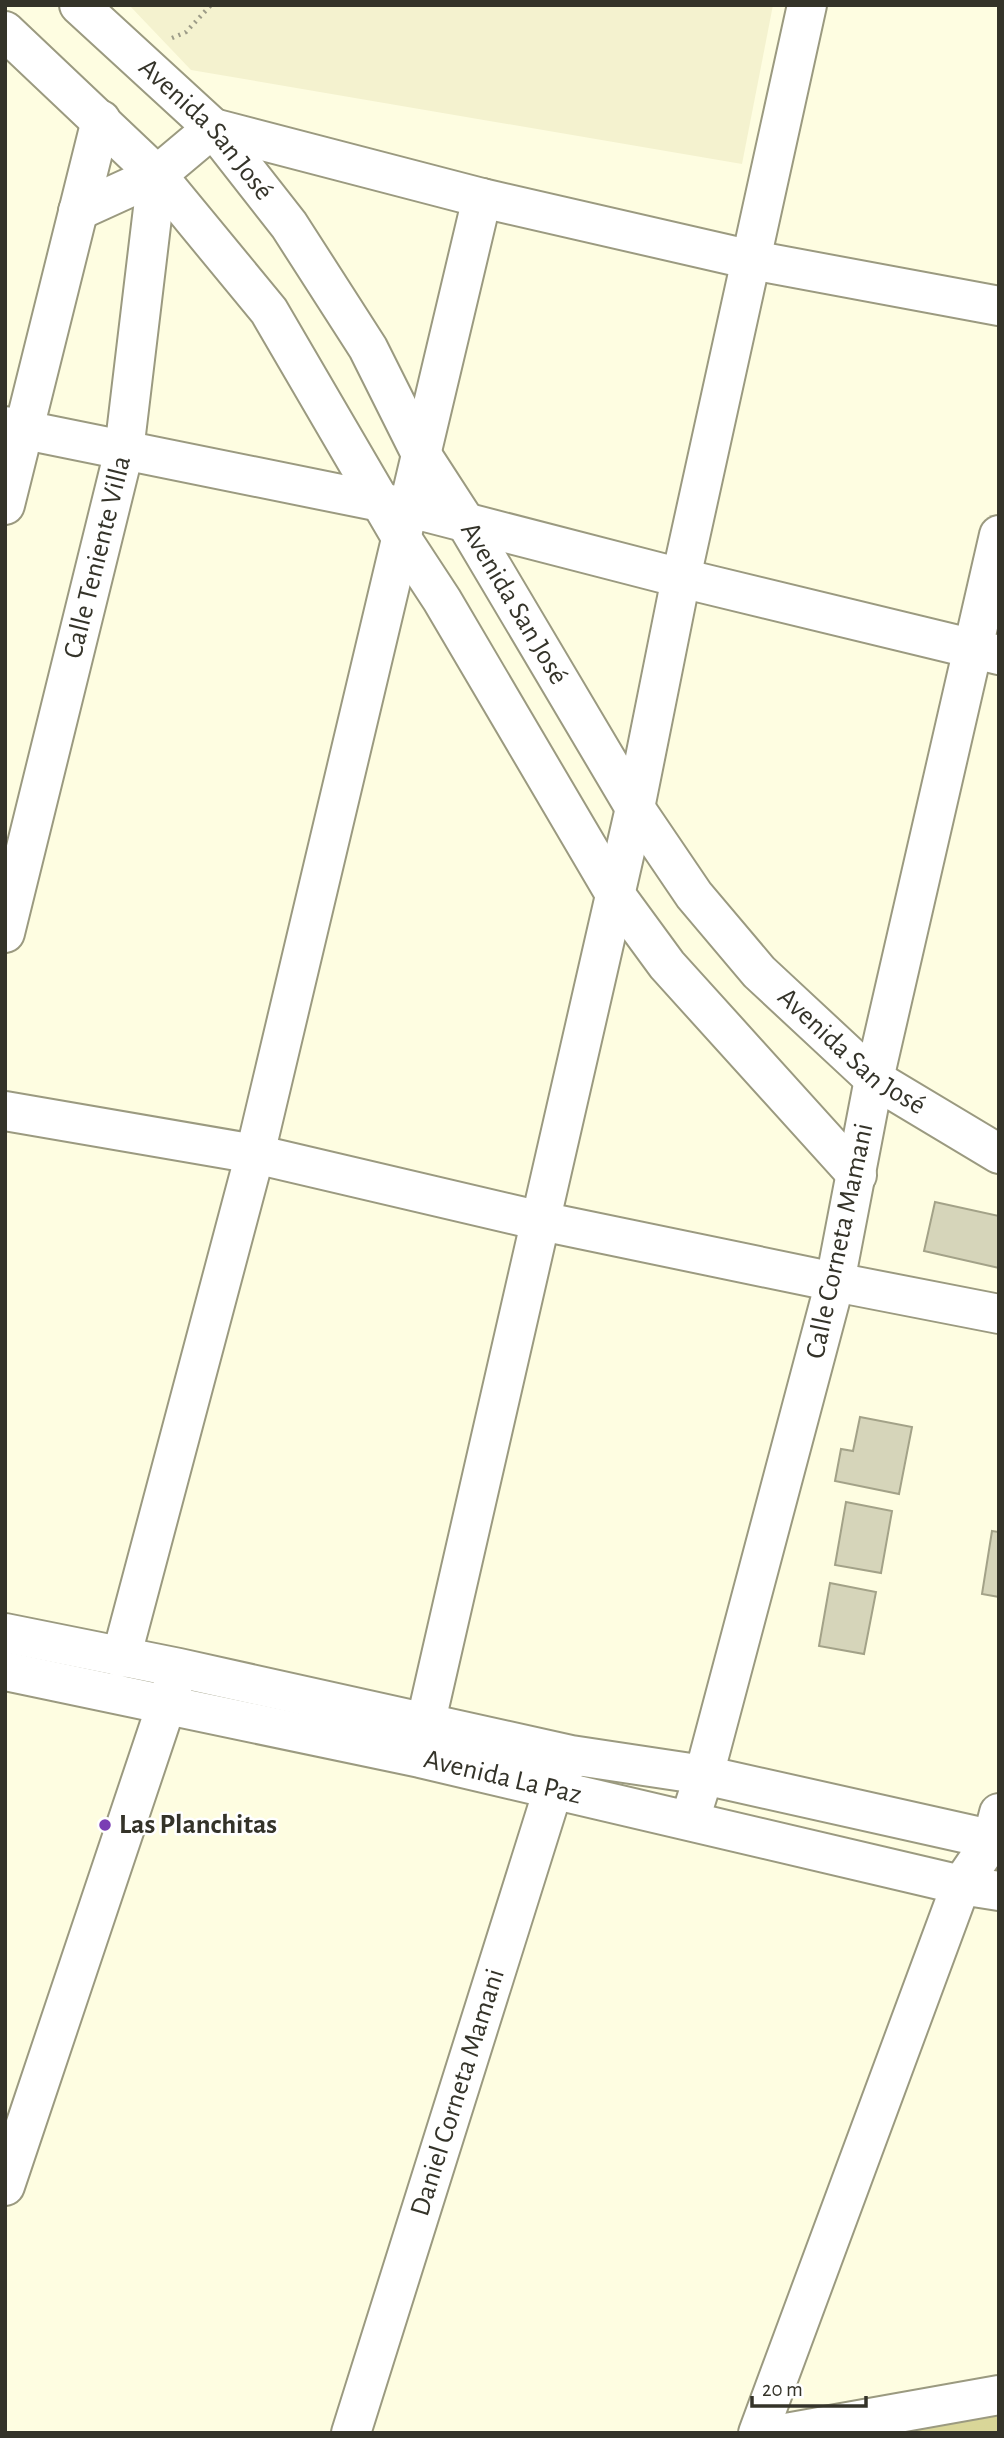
<svg xmlns="http://www.w3.org/2000/svg" width="1004" height="2438" viewBox="0 0 1004 2438" font-family="'Alegreya Sans',sans-serif">
<style>
.built{fill:#f4f2cf}
.green{fill:#d9d698}
.building{fill:#d6d5ba;stroke:#a3a288;stroke-width:2}
.lines{fill:none;stroke-linecap:round;stroke-linejoin:round}
.street-casing{stroke:#9b9a80;stroke-width:42}
.secondary-casing{stroke:#9b9a80;stroke-width:42}
.primary-casing{stroke:#9b9a80;stroke-width:42}
.path{stroke:#9d9c88;stroke-width:4.5;stroke-dasharray:2 5;stroke-linecap:butt}
.street{stroke:#fff;stroke-width:38}
.secondary{stroke:#fff;stroke-width:38}
.primary{stroke:#fff;stroke-width:38}
.poi-dot{fill:#7a3eb4;stroke:#fff;stroke-width:2.5}
.labels{text-anchor:middle;dominant-baseline:central;stroke-width:5;stroke-linejoin:round;paint-order:stroke}
.street-label{font-size:28px;fill:#343329;stroke:#fff}
.poi-label{font-size:28px;font-weight:bold;fill:#343329;stroke:#fff;text-anchor:start}
</style>
<rect width="100%" height="100%" fill="#fefde1"/>
<path class="built" d="M 129,5 L 773,5 L 742,164 L 191,70 Z"/>
<path class="green" d="M 999,2416 L 999,2433 L 895,2433 Z"/>
<path class="building" d="M 935,1202 L 999,1216 L 999,1268 L 924,1251 Z
M 860,1417 L 912,1427 L 899,1494 L 835,1481 L 841,1449 L 853,1451 Z
M 846,1502 L 892,1511 L 881,1573 L 835,1565 Z
M 992,1531 L 999,1532 L 999,1597 L 982,1594 Z
M 830,1583 L 876,1592 L 864,1654 L 819,1646 Z"/>
<g class="lines">
<g class="street-casing">
<g id="street">
<path d="M 213,128 L 482,198 L 752,260 L 999,306"/>
<path d="M 5,426 L 410,508 L 681,578 L 999,655"/>
<path d="M 874,1079 L 999,535"/>
<path d="M 5,1111 L 255,1154 L 541,1221 L 835,1282 L 704,1775 L 690,1819"/>
<path d="M 121,1658 L 255,1154 L 482,198"/>
<path d="M 421,1756 L 426,1721 L 635,808 L 681,578 L 807,5"/>
<path d="M 5,2186 L 177,1673"/>
<path id="s1" d="M 351,2433 L 553,1790 L 569,1759"/>
<path d="M 758,2433 L 961,1885 L 992,1840 L 999,1813"/>
</g>
</g>
<g class="secondary-casing">
<g id="secondary">
<path id="s2" d="M 79,5 L 213,128 L 289,225 L 368,348 L 420,452 L 466,523 L 635,808 L 694,895 L 759,972 L 874,1079 L 999,1154"/>
<path d="M 5,31 L 157,175 L 269,311 L 402,539 L 442,600 L 615,894 L 667,965 L 857,1175"/>
<path d="M 78,211 L 157,175 L 213,128"/>
<path d="M 5,505 L 101,120"/>
<path id="s3" d="M 5,933 L 124,451 L 157,175"/>
<path d="M 874,1079 L 835,1282 L 999,1314"/>
<path d="M 786,2433 L 999,2395"/>
</g>
</g>
<g class="primary-casing">
<g id="primary">
<path d="M 5,1633 L 179,1668 L 571,1755 L 704,1775 L 999,1841"/>
<path id="s4" d="M 5,1671 L 420,1758 L 961,1885 L 999,1891"/>
</g>
</g>
<path class="path" d="M 172,38 L 186,32 L 211,5"/>
<use href="#street" class="street"/>
<use href="#secondary" class="secondary"/>
<use href="#primary" class="primary"/>
</g>
<circle class="poi-dot" cx="105" cy="1825" r="7"/>
<g class="labels">
<g class="street-label">
<text stroke="none"><textPath href="#s2" startOffset="178">Avenida San José</textPath></text>
<text stroke="none"><textPath href="#s3" startOffset="387">Calle Teniente Villa</textPath></text>
<text stroke="none"><textPath href="#s2" startOffset="746">Avenida San José</textPath></text>
<text stroke="none"><textPath href="#s2" startOffset="1312">Avenida San José</textPath></text>
<text transform="translate(840 1241) rotate(-78)">Calle Corneta Mamani</text>
<text stroke="none"><textPath href="#s4" startOffset="509">Avenida La Paz</textPath></text>
<text stroke="none"><textPath href="#s1" startOffset="357">Daniel Corneta Mamani</textPath></text>
</g>
<g class="poi-label">
<text x="119" y="1825">Las Planchitas</text>
</g>
</g>
<rect width="1004" height="2438" fill="none" stroke="#343329" stroke-width="14"/>
<path d="M752 2396v10h114v-10" fill="none" stroke="#343329" stroke-width="3.5"/>
<text x="762" y="2396" font-size="21" fill="#343329" stroke="#ffffff" stroke-width="5" paint-order="stroke">20 m</text>
</svg>
